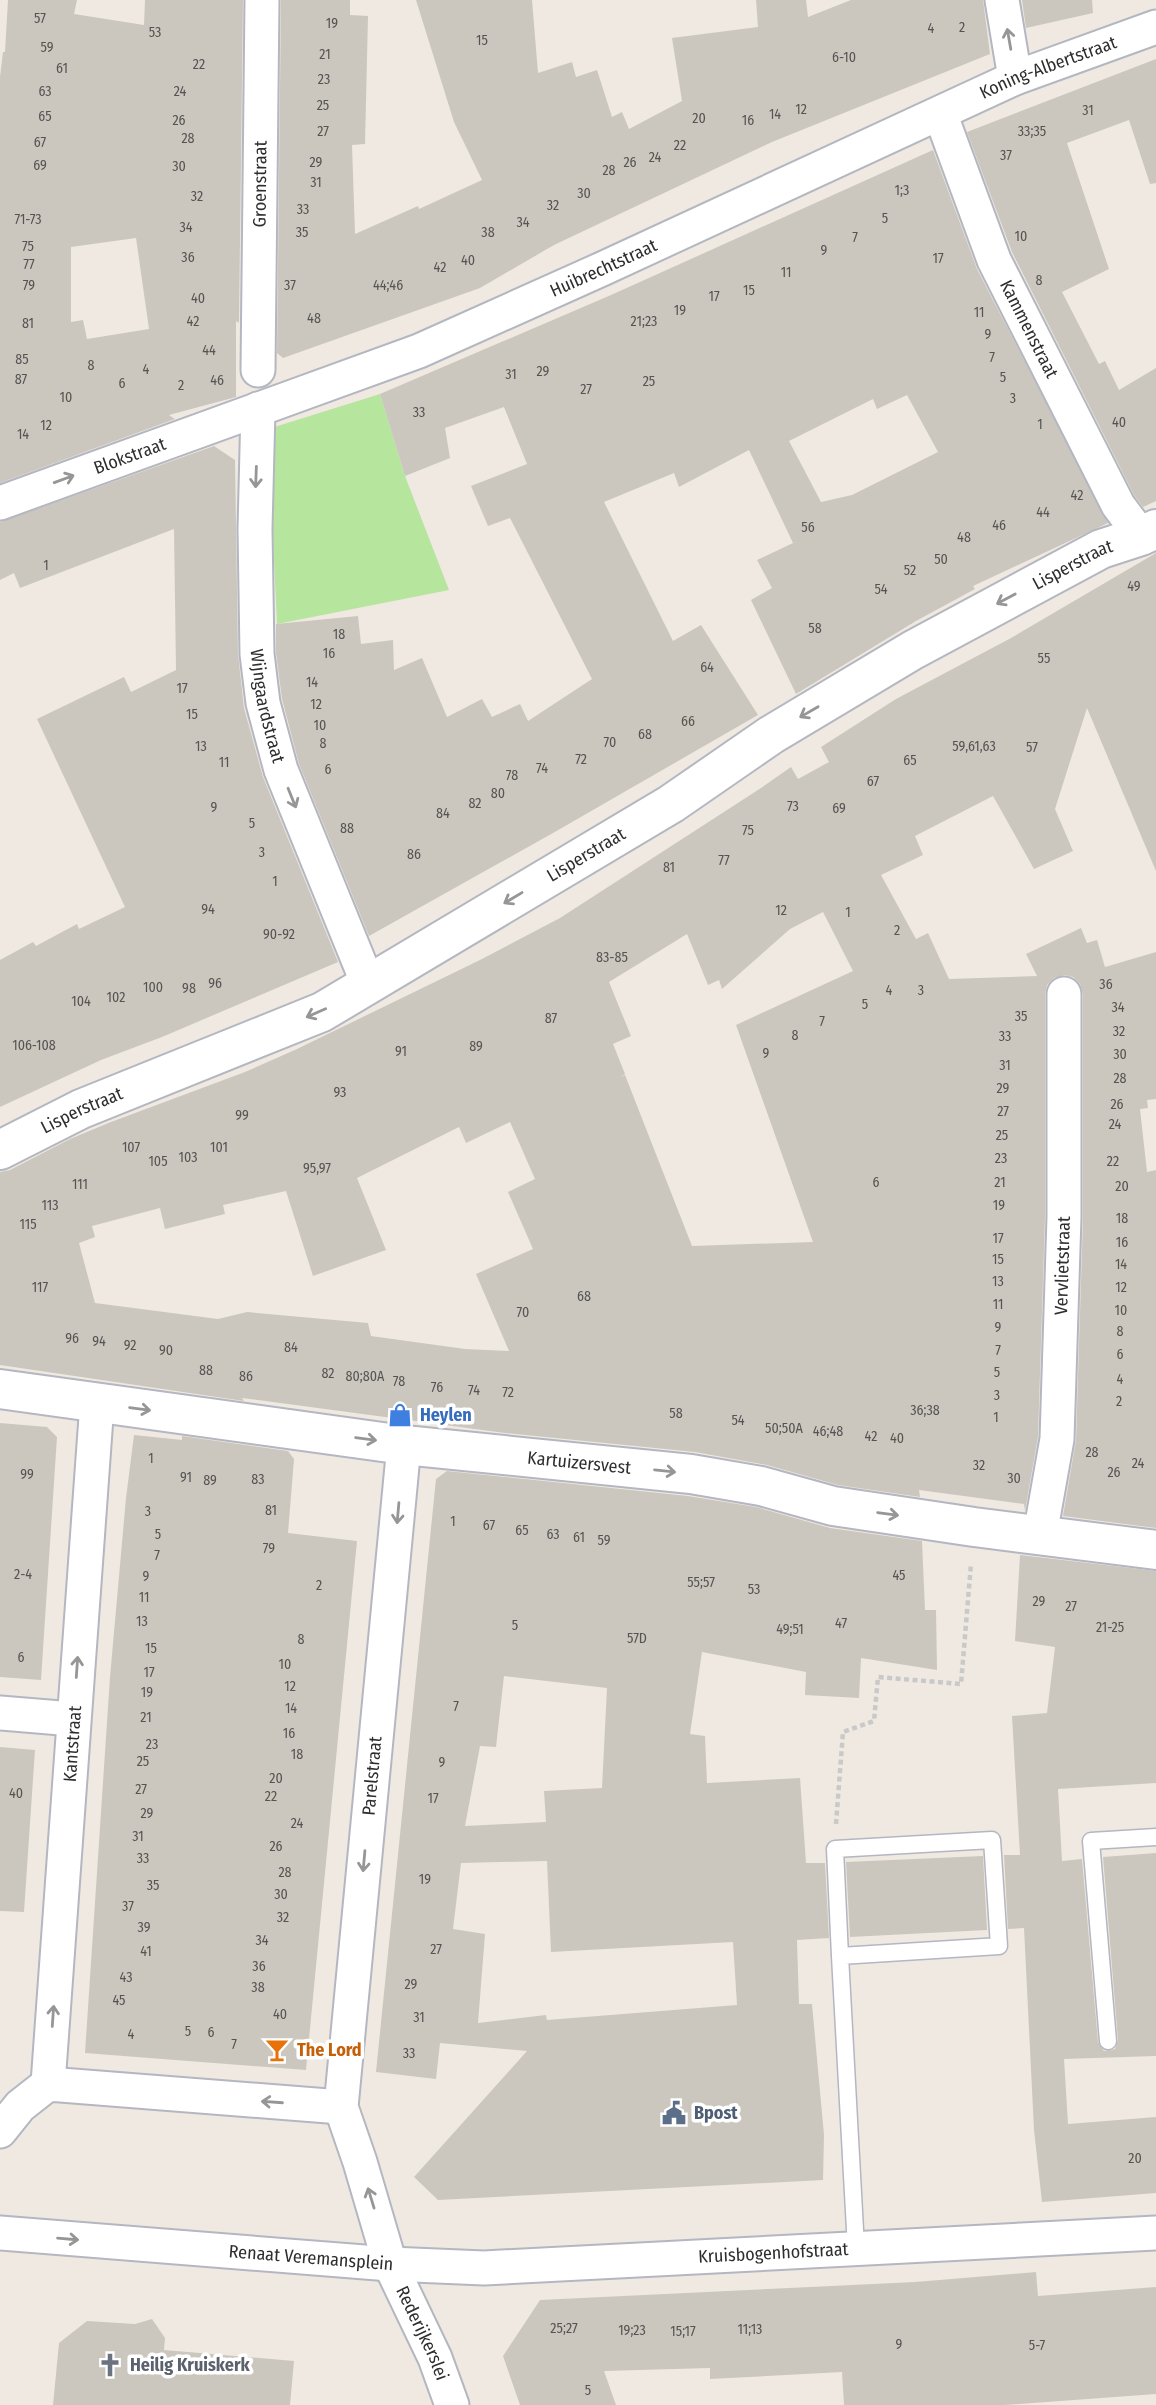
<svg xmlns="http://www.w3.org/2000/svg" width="1156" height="2405" viewBox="0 0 1156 2405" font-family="'Fira Sans Condensed',sans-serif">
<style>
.green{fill:#b6e59e}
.building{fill:#cbc7bf;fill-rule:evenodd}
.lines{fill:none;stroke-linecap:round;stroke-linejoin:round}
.service-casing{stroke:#b4b7c1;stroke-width:19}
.minor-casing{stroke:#b4b7c1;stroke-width:37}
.tertiary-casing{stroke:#b4b7c1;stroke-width:42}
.path{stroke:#c9c9c9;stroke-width:4.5;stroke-dasharray:5 3.5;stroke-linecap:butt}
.service{stroke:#fff;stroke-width:16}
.minor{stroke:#fff;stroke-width:33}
.tertiary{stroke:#fff;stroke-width:38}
.oneway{stroke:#969696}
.labels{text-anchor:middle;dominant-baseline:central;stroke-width:7;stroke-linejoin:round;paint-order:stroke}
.number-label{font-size:14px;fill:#555452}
.street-label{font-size:18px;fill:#2e2e2e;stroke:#fff}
.shop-label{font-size:18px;font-weight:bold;fill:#366cbe;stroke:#fff;text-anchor:start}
.food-label{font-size:18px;font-weight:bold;fill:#c56008;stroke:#fff;text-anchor:start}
.service-label{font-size:18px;font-weight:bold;fill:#4e5e75;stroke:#fff;text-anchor:start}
.worship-label{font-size:18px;font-weight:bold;fill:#5b616d;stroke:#fff;text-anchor:start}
</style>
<rect width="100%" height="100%" fill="#efe9e1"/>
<path class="green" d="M 380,394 L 405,476 L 449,590 L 277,624 L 268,429 Z"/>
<path class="building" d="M 8,0 L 77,0 L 74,14 L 144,25 L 145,0 L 243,0 L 239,323 L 236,321 L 236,397 L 169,415 L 175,419 L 0,483 L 0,77 L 3,52 L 5,52 ZM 136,238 L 149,329 L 87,339 L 83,320 L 71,322 L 71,247 Z
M 281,0 L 350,0 L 350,15 L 368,16 L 365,144 L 352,145 L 355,234 L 418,206 L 419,209 L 482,180 L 454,122 L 416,0 L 532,0 L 538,73 L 572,62 L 576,77 L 597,70 L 612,117 L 622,112 L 629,129 L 682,101 L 672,38 L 758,27 L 756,0 L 806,0 L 808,17 L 851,0 L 983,0 L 990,54 L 772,142 L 554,245 L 480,288 L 283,358 L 277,353 Z
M 1022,0 L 1092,0 L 1093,13 L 1026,28 Z
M 1156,59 L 1156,183 L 1150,184 L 1129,120 L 1067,143 L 1109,269 L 1062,292 L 1099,364 L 1105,361 L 1119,390 L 1156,368 L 1156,501 L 1143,507 L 1134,495 L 1012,252 L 967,132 Z
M 933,150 L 977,269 L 1108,523 L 973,586 L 975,589 L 916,621 L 796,694 L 751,600 L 772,588 L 757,560 L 793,543 L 749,450 L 679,487 L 674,473 L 604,502 L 673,641 L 701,625 L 758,715 L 553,833 L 369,936 L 299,764 L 282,699 L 276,653 L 276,624 L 358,616 L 361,644 L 393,640 L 394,670 L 422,658 L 447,717 L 482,699 L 492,717 L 520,704 L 528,721 L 592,679 L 510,518 L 488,526 L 471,486 L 527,464 L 504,407 L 445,428 L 450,458 L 405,476 L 380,394 L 611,295 ZM 907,395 L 938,452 L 852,495 L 821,502 L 789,441 L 873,399 L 877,409 Z
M 214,446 L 235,460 L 238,654 L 244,708 L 263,777 L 338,962 L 162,1037 L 101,1060 L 0,1107 L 0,960 L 33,942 L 36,946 L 77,924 L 79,929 L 125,907 L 37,719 L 124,677 L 131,692 L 176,670 L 174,529 L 20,588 L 14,573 L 0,580 L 0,522 Z
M 1156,553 L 1156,871 L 1087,708 L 1055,809 L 1073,851 L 1034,869 L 993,796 L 915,836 L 923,855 L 881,875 L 916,939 L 928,933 L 949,979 L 1037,976 L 1026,954 L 1081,928 L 1087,943 L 1097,940 L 1105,967 L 1156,952 L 1156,1099 L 1147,1100 L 1148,1108 L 1140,1109 L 1147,1172 L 1156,1170 L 1156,1528 L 1063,1516 L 1076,1440 L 1083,1218 L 1083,994 L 1080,984 L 1073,977 L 1065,975 L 1054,978 L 1047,985 L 1045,994 L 1045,1217 L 1038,1437 L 1025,1511 L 1024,1504 L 919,1490 L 920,1497 L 838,1485 L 767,1465 L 695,1452 L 505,1433 L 242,1398 L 244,1401 L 0,1365 L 0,1172 L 10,1170 L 70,1139 L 111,1122 L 245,1072 L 297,1049 L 482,959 L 560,918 L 761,788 L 791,767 L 798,779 L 829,762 L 821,747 L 896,699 L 1011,638 ZM 823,912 L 853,971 L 736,1025 L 813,1242 L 692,1246 L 625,1075 L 621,1077 L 625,1074 L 613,1044 L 631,1036 L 609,982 L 687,934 L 708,985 L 719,980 L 722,989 L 790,929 ZM 510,1122 L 535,1179 L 508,1192 L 533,1249 L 476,1274 L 509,1351 L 465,1349 L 371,1336 L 368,1323 L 247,1312 L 218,1319 L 95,1303 L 79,1243 L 95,1237 L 92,1226 L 160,1208 L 165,1229 L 225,1214 L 223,1205 L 286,1191 L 313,1276 L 386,1250 L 357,1178 L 459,1127 L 466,1143 Z
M 0,1423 L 47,1427 L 57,1437 L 41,1680 L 0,1677 Z
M 134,1435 L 182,1440 L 182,1436 L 288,1451 L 294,1459 L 288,1533 L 357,1541 L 306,2070 L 85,2053 L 110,1677 L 126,1498 Z
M 447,1471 L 688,1496 L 756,1507 L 830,1528 L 922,1541 L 925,1610 L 936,1610 L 937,1670 L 861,1658 L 859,1698 L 805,1695 L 806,1672 L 702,1652 L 690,1734 L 705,1736 L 707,1783 L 800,1778 L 806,1863 L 825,1863 L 829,1938 L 797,1940 L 799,2004 L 812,2004 L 824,2135 L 823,2180 L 438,2200 L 414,2177 L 527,2051 L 440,2043 L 436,2079 L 376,2072 L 436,1479 ZM 504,1676 L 607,1688 L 602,1788 L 544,1791 L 546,1822 L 465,1826 L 480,1746 L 496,1747 ZM 547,1861 L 551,1952 L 733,1942 L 737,2005 L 547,2020 L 546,2015 L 478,2023 L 485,1934 L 453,1929 L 461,1863 Z
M 1020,1555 L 1156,1571 L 1156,1783 L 1058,1789 L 1062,1861 L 1082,1859 L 1098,2042 L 1104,2051 L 1115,2049 L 1118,2040 L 1103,1857 L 1156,1853 L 1156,2056 L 1064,2059 L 1068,2124 L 1156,2117 L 1156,2193 L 1042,2202 L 1034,2130 L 1024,1928 L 1008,1929 L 1004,1855 L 1020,1855 L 1012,1716 L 1047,1713 L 1055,1647 L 1015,1641 Z
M 0,1747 L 35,1750 L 24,1912 L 0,1911 Z
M 983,1856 L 987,1930 L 850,1937 L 846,1862 Z
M 1036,2272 L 1038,2296 L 1156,2287 L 1156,2394 L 1005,2405 L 844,2405 L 842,2372 L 710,2379 L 710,2368 L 604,2371 L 616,2405 L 520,2405 L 503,2356 L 540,2300 L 915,2282 Z
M 152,2319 L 165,2338 L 164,2350 L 294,2361 L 290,2405 L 53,2405 L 59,2343 L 87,2321 L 135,2324 Z"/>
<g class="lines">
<g class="service-casing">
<path id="service" d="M 992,1840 L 999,1946 L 840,1956 L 835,1849 Z
M 840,1956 L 856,2248
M 1108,2041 L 1091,1841 L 1156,1837"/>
</g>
<g class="minor-casing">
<g id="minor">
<path d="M 1002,0 L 1015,78"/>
<path id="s1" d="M 940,113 L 994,260 L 1118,505 L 1141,536"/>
<path id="s2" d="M 258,370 L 262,0"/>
<path id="s3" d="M 258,409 L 255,529 L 257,654 L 263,703 L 281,770 L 368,984"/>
<path id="s4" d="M 0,503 L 419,351 L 602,269 L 1015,78 L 1156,27"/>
<path id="s5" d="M 404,1445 L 341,2107 L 360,2162 L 390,2264 L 435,2358 L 452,2405"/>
<path id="s6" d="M 1040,1535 L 1057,1439 L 1064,1217 L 1064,994"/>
<path d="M 0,1713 L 73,1719"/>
<path id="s7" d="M 48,2084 L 97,1403"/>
<path d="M 0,2131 L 20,2106 L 48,2084 L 341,2107"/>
<path id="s8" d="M 0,2233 L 390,2264 L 484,2268 L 1156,2233"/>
</g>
</g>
<g class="tertiary-casing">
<g id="tertiary">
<path id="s9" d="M 0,1150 L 81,1109 L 322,1012 L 671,804 L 771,735 L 913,650 L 1101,549 L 1141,536 L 1156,529"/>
<path id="s10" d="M 0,1389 L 404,1445 L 691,1474 L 761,1486 L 833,1506 L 974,1527 L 1156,1550"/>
</g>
</g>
<path class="path" d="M 836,1824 L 843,1732 L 874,1721 L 878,1677 L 961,1684 L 971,1564"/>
<use href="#service" class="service"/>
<use href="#minor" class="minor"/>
<use href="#tertiary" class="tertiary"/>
</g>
<defs><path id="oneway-shaft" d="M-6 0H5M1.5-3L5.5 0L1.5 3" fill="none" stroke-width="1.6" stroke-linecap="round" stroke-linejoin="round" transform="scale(1.75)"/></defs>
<g class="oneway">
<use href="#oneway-shaft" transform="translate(1009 39) rotate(-100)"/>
<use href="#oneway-shaft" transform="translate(256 477) rotate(92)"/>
<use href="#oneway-shaft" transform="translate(64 479) rotate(-20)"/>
<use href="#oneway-shaft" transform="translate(1006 599) rotate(152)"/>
<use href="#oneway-shaft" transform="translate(809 712) rotate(150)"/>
<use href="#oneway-shaft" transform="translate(292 798) rotate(68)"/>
<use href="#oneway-shaft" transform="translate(513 898) rotate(149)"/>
<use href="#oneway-shaft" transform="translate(316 1013) rotate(156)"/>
<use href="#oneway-shaft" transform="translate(140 1409) rotate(8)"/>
<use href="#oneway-shaft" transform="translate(366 1439) rotate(8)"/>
<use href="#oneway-shaft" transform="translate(665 1471) rotate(6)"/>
<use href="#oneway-shaft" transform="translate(398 1513) rotate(95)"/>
<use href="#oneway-shaft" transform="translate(888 1514) rotate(8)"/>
<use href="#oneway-shaft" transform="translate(77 1667) rotate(-86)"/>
<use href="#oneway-shaft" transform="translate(364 1861) rotate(95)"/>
<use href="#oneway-shaft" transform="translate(53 2016) rotate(-86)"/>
<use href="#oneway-shaft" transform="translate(272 2102) rotate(-176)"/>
<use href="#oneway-shaft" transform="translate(371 2198) rotate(-107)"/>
<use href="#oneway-shaft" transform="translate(68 2239) rotate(5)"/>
</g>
<defs>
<g id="shop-bare" transform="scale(1.89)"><path d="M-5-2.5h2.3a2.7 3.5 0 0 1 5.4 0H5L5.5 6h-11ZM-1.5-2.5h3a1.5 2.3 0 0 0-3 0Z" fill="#3f7fe0" stroke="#fff" stroke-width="2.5" paint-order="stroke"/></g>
<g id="bar-bare" transform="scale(1.89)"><path d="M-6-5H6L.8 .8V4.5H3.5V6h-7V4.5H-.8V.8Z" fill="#e8710a" stroke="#fff" stroke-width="2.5" paint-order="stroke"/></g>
<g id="civic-bare" transform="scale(1.89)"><path d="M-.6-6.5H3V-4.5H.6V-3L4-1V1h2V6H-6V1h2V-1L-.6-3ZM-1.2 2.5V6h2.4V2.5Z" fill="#5c6f8a" stroke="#fff" stroke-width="2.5" paint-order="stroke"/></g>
<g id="church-bare" transform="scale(1.89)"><path d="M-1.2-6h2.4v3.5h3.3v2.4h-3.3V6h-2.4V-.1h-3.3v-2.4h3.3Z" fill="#6b7280" stroke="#fff" stroke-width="2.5" paint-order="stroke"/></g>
</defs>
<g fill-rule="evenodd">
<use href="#shop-bare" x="400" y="1415"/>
<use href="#bar-bare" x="277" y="2050"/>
<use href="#civic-bare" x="674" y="2113"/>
<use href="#church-bare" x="110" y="2365"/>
</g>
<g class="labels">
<g class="number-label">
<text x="40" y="18">57</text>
<text x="332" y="23">19</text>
<text x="962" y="27">2</text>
<text x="931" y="28">4</text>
<text x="155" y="32">53</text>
<text x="482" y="40">15</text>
<text x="47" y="47">59</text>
<text x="325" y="54">21</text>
<text x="844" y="57">6-10</text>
<text x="199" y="64">22</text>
<text x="62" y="68">61</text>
<text x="324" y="79">23</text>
<text x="45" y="91">63</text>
<text x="180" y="91">24</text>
<text x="323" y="105">25</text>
<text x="801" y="109">12</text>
<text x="1088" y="110">31</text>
<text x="775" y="114">14</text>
<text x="45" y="116">65</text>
<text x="699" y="118">20</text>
<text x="179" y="120">26</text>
<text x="748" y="120">16</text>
<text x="323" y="131">27</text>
<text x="1032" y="131">33;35</text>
<text x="188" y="138">28</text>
<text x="40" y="142">67</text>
<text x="680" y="145">22</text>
<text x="1006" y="155">37</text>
<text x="655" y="157">24</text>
<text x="316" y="162">29</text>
<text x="630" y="162">26</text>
<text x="40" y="165">69</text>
<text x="179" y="166">30</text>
<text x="609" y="170">28</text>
<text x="316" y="182">31</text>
<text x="902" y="190">1;3</text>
<text x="584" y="193">30</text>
<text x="197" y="196">32</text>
<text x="553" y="205">32</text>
<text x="303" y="209">33</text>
<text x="885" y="218">5</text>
<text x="28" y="219">71-73</text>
<text x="523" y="222">34</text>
<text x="186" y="227">34</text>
<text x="302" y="232">35</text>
<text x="488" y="232">38</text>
<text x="1021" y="236">10</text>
<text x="855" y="237">7</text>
<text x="28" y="246">75</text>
<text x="824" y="250">9</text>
<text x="188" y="257">36</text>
<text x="938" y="258">17</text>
<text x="468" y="260">40</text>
<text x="29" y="264">77</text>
<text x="440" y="267">42</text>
<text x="786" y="272">11</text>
<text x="1039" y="280">8</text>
<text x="29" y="285">79</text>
<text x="290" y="285">37</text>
<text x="388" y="285">44;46</text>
<text x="749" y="290">15</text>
<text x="714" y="296">17</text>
<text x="198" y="298">40</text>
<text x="680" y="310">19</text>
<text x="979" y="312">11</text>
<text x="314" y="318">48</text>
<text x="193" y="321">42</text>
<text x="644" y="321">21;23</text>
<text x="28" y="323">81</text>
<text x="988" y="334">9</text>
<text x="209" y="350">44</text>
<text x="992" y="357">7</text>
<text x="22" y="359">85</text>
<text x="91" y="365">8</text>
<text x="146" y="369">4</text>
<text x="543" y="371">29</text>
<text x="511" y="374">31</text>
<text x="1003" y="377">5</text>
<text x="21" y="379">87</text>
<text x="217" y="380">46</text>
<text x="649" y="381">25</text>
<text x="122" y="383">6</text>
<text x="181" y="385">2</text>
<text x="586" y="389">27</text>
<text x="66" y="397">10</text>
<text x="1013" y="398">3</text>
<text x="419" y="412">33</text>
<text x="1119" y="422">40</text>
<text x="1040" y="424">1</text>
<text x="46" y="425">12</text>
<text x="23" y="434">14</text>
<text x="1077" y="495">42</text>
<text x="1043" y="512">44</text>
<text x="999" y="525">46</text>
<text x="808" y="527">56</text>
<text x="964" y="537">48</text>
<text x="941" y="559">50</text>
<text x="46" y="565">1</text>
<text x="910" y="570">52</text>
<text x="1134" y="586">49</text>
<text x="881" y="589">54</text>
<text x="815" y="628">58</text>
<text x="339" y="634">18</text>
<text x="329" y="653">16</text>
<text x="1044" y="658">55</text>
<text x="707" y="667">64</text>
<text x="312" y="682">14</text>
<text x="182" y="688">17</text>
<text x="316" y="704">12</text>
<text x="192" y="714">15</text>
<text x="688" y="721">66</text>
<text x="320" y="725">10</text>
<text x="645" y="734">68</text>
<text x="610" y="742">70</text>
<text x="323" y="743">8</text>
<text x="201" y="746">13</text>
<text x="974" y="746">59,61,63</text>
<text x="1032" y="747">57</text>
<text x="581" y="759">72</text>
<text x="910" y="760">65</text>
<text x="224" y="762">11</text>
<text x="542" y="768">74</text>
<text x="328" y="769">6</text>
<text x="512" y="775">78</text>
<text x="873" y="781">67</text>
<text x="498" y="793">80</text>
<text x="475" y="803">82</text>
<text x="793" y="806">73</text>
<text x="214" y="807">9</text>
<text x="839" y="808">69</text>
<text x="443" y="813">84</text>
<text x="252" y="823">5</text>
<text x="347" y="828">88</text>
<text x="748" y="830">75</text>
<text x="262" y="852">3</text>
<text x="414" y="854">86</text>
<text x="724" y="860">77</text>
<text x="669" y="867">81</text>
<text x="275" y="881">1</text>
<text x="208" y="909">94</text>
<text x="781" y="910">12</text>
<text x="848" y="912">1</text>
<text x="897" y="930">2</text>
<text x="279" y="934">90-92</text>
<text x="612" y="957">83-85</text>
<text x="215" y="983">96</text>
<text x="1106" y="984">36</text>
<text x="153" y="987">100</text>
<text x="189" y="988">98</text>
<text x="889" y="990">4</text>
<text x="921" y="990">3</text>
<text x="116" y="997">102</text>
<text x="81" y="1001">104</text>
<text x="865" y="1004">5</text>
<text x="1118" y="1007">34</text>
<text x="1021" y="1016">35</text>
<text x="551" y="1018">87</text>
<text x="822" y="1021">7</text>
<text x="1119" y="1031">32</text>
<text x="795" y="1035">8</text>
<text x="1005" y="1036">33</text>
<text x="34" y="1045">106-108</text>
<text x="476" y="1046">89</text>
<text x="401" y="1051">91</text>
<text x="766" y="1053">9</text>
<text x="1120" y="1054">30</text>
<text x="1005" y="1065">31</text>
<text x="1120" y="1078">28</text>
<text x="1003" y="1088">29</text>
<text x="340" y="1092">93</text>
<text x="1117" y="1104">26</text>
<text x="1003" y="1111">27</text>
<text x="242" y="1115">99</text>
<text x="1115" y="1124">24</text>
<text x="1002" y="1135">25</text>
<text x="131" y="1147">107</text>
<text x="219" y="1147">101</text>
<text x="188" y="1157">103</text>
<text x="1001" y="1158">23</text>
<text x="158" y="1161">105</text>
<text x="1113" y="1161">22</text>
<text x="317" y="1168">95,97</text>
<text x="876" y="1182">6</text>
<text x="1000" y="1182">21</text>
<text x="80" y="1184">111</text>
<text x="1122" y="1186">20</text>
<text x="50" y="1205">113</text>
<text x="999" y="1205">19</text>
<text x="1122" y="1218">18</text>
<text x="28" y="1224">115</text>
<text x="998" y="1238">17</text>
<text x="1122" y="1242">16</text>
<text x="998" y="1259">15</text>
<text x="1121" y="1264">14</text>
<text x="998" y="1281">13</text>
<text x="40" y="1287">117</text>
<text x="1121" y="1287">12</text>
<text x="584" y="1296">68</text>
<text x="998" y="1304">11</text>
<text x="1121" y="1310">10</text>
<text x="523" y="1312">70</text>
<text x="998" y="1327">9</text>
<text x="1120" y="1331">8</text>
<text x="72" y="1338">96</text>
<text x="99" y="1341">94</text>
<text x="130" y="1345">92</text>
<text x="291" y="1347">84</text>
<text x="166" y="1350">90</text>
<text x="998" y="1350">7</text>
<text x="1120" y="1354">6</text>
<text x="206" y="1370">88</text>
<text x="997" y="1372">5</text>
<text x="328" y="1373">82</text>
<text x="246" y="1376">86</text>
<text x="365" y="1376">80;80A</text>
<text x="1120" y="1379">4</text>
<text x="399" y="1381">78</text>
<text x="437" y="1387">76</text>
<text x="474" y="1390">74</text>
<text x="508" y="1392">72</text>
<text x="997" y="1395">3</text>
<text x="1119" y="1401">2</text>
<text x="925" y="1410">36;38</text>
<text x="676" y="1413">58</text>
<text x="996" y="1417">1</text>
<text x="738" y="1420">54</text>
<text x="784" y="1428">50;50A</text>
<text x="828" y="1431">46;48</text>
<text x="871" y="1436">42</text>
<text x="897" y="1438">40</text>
<text x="1092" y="1452">28</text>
<text x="151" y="1458">1</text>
<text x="1138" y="1463">24</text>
<text x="979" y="1465">32</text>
<text x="1114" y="1472">26</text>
<text x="27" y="1474">99</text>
<text x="186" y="1477">91</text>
<text x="1014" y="1478">30</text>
<text x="258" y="1479">83</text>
<text x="210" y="1480">89</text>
<text x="271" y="1510">81</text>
<text x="148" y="1511">3</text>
<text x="453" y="1521">1</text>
<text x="489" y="1525">67</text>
<text x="522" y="1530">65</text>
<text x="158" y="1534">5</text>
<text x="553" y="1534">63</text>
<text x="579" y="1537">61</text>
<text x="604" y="1540">59</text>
<text x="269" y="1548">79</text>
<text x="157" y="1555">7</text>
<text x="23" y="1574">2-4</text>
<text x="899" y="1575">45</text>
<text x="146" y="1576">9</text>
<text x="701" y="1582">55;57</text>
<text x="319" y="1585">2</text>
<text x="754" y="1589">53</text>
<text x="144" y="1597">11</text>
<text x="1039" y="1601">29</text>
<text x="1071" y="1606">27</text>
<text x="142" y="1621">13</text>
<text x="841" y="1623">47</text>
<text x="515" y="1625">5</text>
<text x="1110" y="1627">21-25</text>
<text x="790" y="1629">49;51</text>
<text x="637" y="1638">57D</text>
<text x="301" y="1639">8</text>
<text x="151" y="1648">15</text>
<text x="21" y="1657">6</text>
<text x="285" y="1664">10</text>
<text x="149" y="1672">17</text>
<text x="290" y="1686">12</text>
<text x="147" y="1692">19</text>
<text x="456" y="1706">7</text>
<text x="291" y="1708">14</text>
<text x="146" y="1717">21</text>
<text x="289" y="1733">16</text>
<text x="152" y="1744">23</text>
<text x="297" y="1754">18</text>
<text x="143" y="1761">25</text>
<text x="442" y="1762">9</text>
<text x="276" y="1778">20</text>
<text x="141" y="1789">27</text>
<text x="16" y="1793">40</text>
<text x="271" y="1796">22</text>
<text x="433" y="1798">17</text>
<text x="147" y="1813">29</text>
<text x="297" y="1823">24</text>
<text x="138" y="1836">31</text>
<text x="276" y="1846">26</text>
<text x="143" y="1858">33</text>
<text x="285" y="1872">28</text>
<text x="425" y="1879">19</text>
<text x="153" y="1885">35</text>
<text x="281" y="1894">30</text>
<text x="128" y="1906">37</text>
<text x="283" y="1917">32</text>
<text x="144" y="1927">39</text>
<text x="262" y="1940">34</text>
<text x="436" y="1949">27</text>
<text x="146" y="1951">41</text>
<text x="259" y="1966">36</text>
<text x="126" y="1977">43</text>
<text x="411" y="1984">29</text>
<text x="258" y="1987">38</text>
<text x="119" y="2000">45</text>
<text x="280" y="2014">40</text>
<text x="419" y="2017">31</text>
<text x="188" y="2031">5</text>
<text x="211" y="2032">6</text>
<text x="131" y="2034">4</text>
<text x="234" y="2044">7</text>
<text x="409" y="2053">33</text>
<text x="1135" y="2158">20</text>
<text x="564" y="2328">25;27</text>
<text x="750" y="2329">11;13</text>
<text x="632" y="2330">19;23</text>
<text x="683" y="2331">15;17</text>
<text x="899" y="2344">9</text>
<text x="1037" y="2345">5-7</text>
<text x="588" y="2390">5</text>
</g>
<g class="street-label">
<text stroke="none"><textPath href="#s4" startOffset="1136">Koning-Albertstraat</textPath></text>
<text stroke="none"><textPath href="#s2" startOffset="186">Groenstraat</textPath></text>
<text stroke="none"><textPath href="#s4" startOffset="648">Huibrechtstraat</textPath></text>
<text stroke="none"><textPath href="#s1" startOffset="234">Kammenstraat</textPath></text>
<text stroke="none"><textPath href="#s4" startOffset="138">Blokstraat</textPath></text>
<text stroke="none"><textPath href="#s9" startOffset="1225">Lisperstraat</textPath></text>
<text stroke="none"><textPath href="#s3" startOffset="298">Wijngaardstraat</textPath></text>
<text stroke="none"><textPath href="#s9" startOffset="658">Lisperstraat</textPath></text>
<text stroke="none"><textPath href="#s9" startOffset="91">Lisperstraat</textPath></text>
<text stroke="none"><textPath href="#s6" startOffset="271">Vervlietstraat</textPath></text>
<text stroke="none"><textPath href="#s10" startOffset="584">Kartuizersvest</textPath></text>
<text stroke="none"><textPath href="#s7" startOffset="341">Kantstraat</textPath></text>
<text transform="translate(372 1776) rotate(-85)">Parelstraat</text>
<text stroke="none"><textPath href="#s8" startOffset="312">Renaat Veremansplein</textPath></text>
<text stroke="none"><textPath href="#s8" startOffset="775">Kruisbogenhofstraat</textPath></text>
<text stroke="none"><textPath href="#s5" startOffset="906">Rederijkerslei</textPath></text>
</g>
<g class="shop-label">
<text x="420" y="1415">Heylen</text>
</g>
<g class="food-label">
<text x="297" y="2050">The Lord</text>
</g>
<g class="service-label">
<text x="694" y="2113">Bpost</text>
</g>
<g class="worship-label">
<text x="130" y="2365">Heilig Kruiskerk</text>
</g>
</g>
</svg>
